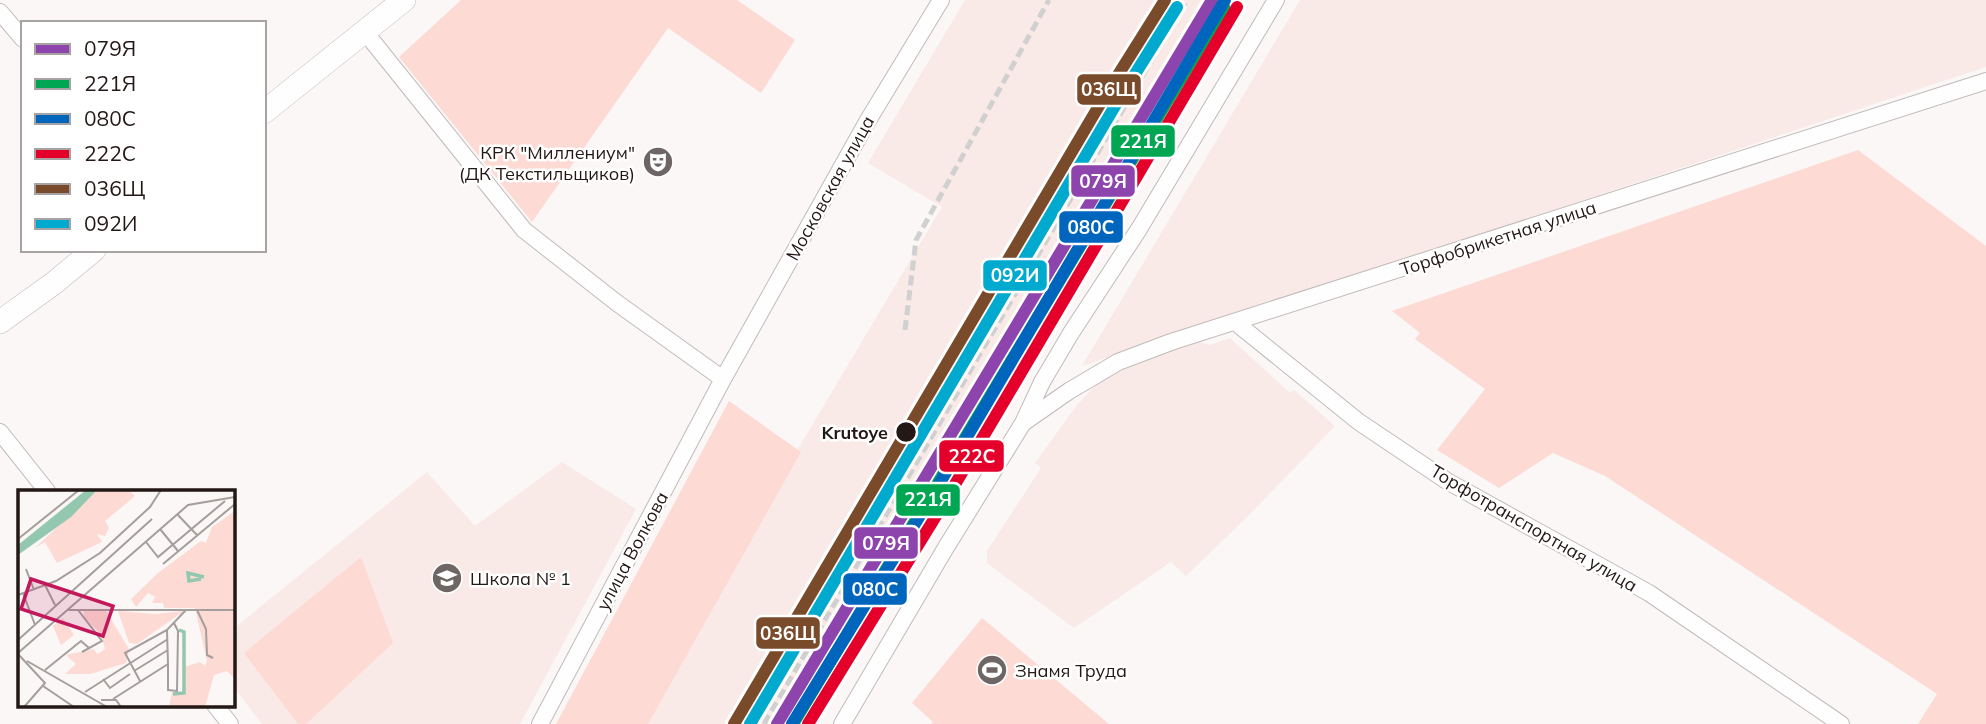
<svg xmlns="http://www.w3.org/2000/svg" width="1986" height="724" viewBox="0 0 1986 724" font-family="Mulish,sans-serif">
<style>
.built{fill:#f9eae7}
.green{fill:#fddad3}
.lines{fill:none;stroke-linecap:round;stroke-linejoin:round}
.street-casing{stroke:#c1bab9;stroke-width:18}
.secondary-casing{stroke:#c1bab9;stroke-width:24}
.street{stroke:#fefefe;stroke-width:16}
.secondary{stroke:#fefefe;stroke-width:23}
.rail{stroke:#d1d0d0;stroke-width:5;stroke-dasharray:10 5;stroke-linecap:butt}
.rail-1-casing{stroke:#fff;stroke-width:18}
.rail-2-casing{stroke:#fff;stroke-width:18}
.rail-3-casing{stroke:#fff;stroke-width:18}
.rail-4-casing{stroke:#fff;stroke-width:18}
.rail-5-casing{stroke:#fff;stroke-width:18}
.rail-6-casing{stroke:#fff;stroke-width:18}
.rail-1{stroke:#8e44ad;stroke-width:12}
.rail-2{stroke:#00a651;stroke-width:12}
.rail-3{stroke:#0065bd;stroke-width:12}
.rail-4{stroke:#e4002b;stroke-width:12}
.rail-5{stroke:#7a4b2a;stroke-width:12}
.rail-6{stroke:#00a9ce;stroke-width:12}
.stop-dot{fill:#231816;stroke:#fff;stroke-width:2.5}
.labels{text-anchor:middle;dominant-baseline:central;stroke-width:5;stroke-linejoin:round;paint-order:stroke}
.poi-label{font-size:18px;fill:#231816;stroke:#fff;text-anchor:start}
.street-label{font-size:18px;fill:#231816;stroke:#fff}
.stop-label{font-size:18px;font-weight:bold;fill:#231816;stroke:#fff;text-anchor:end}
.inset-river{fill:none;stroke:#94c7af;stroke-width:3.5}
.inset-road{fill:none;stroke:#a49e9c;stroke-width:2}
.view{fill:#c2185b;fill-opacity:0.15;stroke:#c2185b;stroke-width:3.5}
.inset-edge{fill:none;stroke:#231816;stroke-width:3.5}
.line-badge{stroke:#fff;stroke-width:2.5}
.badge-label{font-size:19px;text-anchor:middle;font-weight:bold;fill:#fff}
</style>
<rect width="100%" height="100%" fill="#faf7f6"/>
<path class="built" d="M 965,0 L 1242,0 L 1010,393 L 810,724 L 634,724 L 942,207 L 868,163 Z
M 1300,0 L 1986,0 L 1986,67 L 1082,366 Z
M 1230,338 L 1290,393 L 1294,390 L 1335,426 L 1250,514 L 1186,576 L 1171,562 L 1074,628 L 987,563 L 987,551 L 1041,468 L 1035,463 L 1077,405 L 1094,387 L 1108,376 L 1196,341 L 1210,345 Z
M 562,462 L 636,509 L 520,724 L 262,724 L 233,686 L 233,629 L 427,472 L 475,526 Z"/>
<path class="green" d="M 461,0 L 737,0 L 795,40 L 761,93 L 668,28 L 532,222 L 399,57 Z
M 1858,150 L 1986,246 L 1986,724 L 1918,724 L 1937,694 L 1605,476 L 1553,453 L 1499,488 L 1437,450 L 1485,389 L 1415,339 L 1420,333 L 1392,311 Z
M 729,401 L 801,452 L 648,724 L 556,724 Z
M 361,557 L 393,643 L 306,724 L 298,724 L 244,653 Z
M 982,618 L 1109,724 L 931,724 L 933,722 L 912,703 Z"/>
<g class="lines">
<g class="street-casing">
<path id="street" d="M 0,12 L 23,39
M 365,32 L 524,230 L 617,303 L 723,379
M 1235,322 L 1359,422 L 1447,481 L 1649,593 L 1841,724
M 1023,423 L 1069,391 L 1118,362 L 1171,342 L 1986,81
M 0,432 L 47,491
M 215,705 L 230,724
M 540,724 L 723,379 L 867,122 L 941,0
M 842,724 L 945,549 L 1023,423 L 1042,382 L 1071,333 L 1139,229 L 1276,0"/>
</g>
<g class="secondary-casing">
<path id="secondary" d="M 264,112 L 404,0
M 0,322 L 54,283 L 94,250"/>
</g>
<use href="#street" class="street"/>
<use href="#secondary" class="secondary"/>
<path class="rail" d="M 905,330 L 916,240 L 1049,0
M 764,724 L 1187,0"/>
<g class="rail-1-casing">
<path id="rail-1" d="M 777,724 L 1212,0"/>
</g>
<g class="rail-2-casing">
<path id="rail-2" d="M 793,724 L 1224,7"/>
</g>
<g class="rail-3-casing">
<path id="rail-3" d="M 792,724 L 932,496 L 1225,0"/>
</g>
<g class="rail-4-casing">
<path id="rail-4" d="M 808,724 L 944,503 L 1237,7"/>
</g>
<g class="rail-5-casing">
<path id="rail-5" d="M 734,724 L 1103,99 L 1165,0"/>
</g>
<g class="rail-6-casing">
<path id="rail-6" d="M 750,724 L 1115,106 L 1177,7"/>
</g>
<use href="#rail-1" class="rail-1"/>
<use href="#rail-2" class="rail-2"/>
<use href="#rail-3" class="rail-3"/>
<use href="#rail-4" class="rail-4"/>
<use href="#rail-5" class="rail-5"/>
<use href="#rail-6" class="rail-6"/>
</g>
<defs>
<g id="theatre-disc" transform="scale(1.575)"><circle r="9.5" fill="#6e6664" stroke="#fff"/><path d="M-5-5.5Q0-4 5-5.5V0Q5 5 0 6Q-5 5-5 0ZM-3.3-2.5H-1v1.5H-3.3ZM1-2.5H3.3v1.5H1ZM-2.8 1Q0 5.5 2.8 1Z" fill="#fff"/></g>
<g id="school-disc" transform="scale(1.575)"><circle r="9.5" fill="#6e6664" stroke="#fff"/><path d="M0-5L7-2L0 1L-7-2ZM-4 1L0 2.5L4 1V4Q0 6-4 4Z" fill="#fff"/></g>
<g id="stadium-disc" transform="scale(1.575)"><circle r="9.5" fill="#6e6664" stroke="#fff"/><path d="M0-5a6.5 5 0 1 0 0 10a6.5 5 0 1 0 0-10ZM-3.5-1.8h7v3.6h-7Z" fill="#fff"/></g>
</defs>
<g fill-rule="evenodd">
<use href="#theatre-disc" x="658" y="162"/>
<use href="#school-disc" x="447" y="578"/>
<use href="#stadium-disc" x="992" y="670"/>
</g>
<circle class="stop-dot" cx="906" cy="432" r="11"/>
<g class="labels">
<g class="poi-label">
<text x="635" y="152" text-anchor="end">КРК "Миллениум"<tspan x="635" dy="21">(ДК Текстильщиков)</tspan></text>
<text x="470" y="578">Школа № 1</text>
<text x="1015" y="670">Знамя Труда</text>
</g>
<g class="street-label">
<text transform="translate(830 188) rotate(-61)">Московская улица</text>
<text transform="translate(1498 238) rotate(-18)">Торфобрикетная улица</text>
<text transform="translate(1534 528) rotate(30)">Торфотранспортная улица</text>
<text transform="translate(632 551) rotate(-62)">улица Волкова</text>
</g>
<g class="stop-label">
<text x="888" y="432">Krutoye</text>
</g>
</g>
<g transform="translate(18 490)">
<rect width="217" height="217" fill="#faf7f6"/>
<path d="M 79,0 L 110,0 L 117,6 L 87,31 L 91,38 L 87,46 L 79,44 L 84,52 L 39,73 L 27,52 L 17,58 ZM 217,21 L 217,189 L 209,181 L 196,185 L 187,217 L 151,217 L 154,202 L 165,202 L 166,177 L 182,172 L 187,176 L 189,171 L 177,118 L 146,118 L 145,113 L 134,113 L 137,107 L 130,103 L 118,117 L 113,109 L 140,83 L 183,51 L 188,53 L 194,37 ZM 66,121 L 88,121 L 111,159 L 108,173 L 72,184 L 47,184 L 58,174 L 48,165 L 75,159 L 80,164 L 87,159 L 83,144 L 66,127 ZM 100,121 L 137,124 L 166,121 L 119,154 L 111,153 ZM 45,128 L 56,145 L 43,155 L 35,136 Z" fill="#fddad3"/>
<path d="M 68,0 L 79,0 L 53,27 L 0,65 L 0,55 Z" fill="#94c7af"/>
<path class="inset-river" d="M 183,89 L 171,91 L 170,83 L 186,87M 155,204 L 166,203 L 166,142 L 161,140"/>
<path class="inset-road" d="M 159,24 L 179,45M 142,39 L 160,61M 0,49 L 61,0M 128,52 L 140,67 L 207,11M 145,74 L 217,14M 8,79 L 16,100M 27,95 L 37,115M 5,103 L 17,135M 0,105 L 38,91 L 82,63 L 132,17 L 143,0M 50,120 L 217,120M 60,120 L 84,151 L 64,162M 179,120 L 188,139 L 189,165 L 195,168M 0,150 L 134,29M 0,163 L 170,15 L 217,7M 0,164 L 27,193 L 6,217M 9,171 L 89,217M 150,174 L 150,200 L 159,201 L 160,141 L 156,133M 27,180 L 63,151 L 71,158M 116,181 L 150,160M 85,189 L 92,198 L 112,184M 122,191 L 107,163 L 149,140 L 168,120M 25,196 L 56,217M 67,202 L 150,149M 95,209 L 150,174 L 149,140M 83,210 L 98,210 L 103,217"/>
<path class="view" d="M 13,89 L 95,116 L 85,146 L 3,119 Z"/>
<rect width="217" height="217" class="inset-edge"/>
</g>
<g class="line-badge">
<rect x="1076" y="73" width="66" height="33" rx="7" fill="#7a4b2a"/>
<rect x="1110" y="124" width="66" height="34" rx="7" fill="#00a651"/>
<rect x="1070" y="164" width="66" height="34" rx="7" fill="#8e44ad"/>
<rect x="1058" y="210" width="66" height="34" rx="7" fill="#0065bd"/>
<rect x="982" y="259" width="66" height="33" rx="7" fill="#00a9ce"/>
<rect x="938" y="439" width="67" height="34" rx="7" fill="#e4002b"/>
<rect x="895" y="483" width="66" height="34" rx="7" fill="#00a651"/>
<rect x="853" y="526" width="66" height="34" rx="7" fill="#8e44ad"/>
<rect x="842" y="572" width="66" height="34" rx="7" fill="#0065bd"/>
<rect x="755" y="616" width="66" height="34" rx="7" fill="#7a4b2a"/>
</g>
<g class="badge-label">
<text x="1109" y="96">036Щ</text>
<text x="1143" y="148">221Я</text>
<text x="1103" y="188">079Я</text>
<text x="1091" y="234">080С</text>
<text x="1015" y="282">092И</text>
<text x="972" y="463">222С</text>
<text x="928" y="506">221Я</text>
<text x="886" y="550">079Я</text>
<text x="875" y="596">080С</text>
<text x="788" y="640">036Щ</text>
</g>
<rect x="21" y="21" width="245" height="231" fill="#ffffff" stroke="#a7a3a2" stroke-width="2"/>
<rect x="35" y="44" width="35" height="10" fill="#8e44ad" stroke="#a7a3a2" stroke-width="2"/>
<text x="84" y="56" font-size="21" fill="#231816">079Я</text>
<rect x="35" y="79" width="35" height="10" fill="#00a651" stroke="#a7a3a2" stroke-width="2"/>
<text x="84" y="91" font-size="21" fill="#231816">221Я</text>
<rect x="35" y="114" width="35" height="10" fill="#0065bd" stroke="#a7a3a2" stroke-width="2"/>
<text x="84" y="126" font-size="21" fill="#231816">080С</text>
<rect x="35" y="149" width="35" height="10" fill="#e4002b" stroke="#a7a3a2" stroke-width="2"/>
<text x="84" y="161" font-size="21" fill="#231816">222С</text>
<rect x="35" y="184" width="35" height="10" fill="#7a4b2a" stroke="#a7a3a2" stroke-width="2"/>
<text x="84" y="196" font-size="21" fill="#231816">036Щ</text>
<rect x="35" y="219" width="35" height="10" fill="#00a9ce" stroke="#a7a3a2" stroke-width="2"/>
<text x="84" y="231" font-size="21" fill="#231816">092И</text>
</svg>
